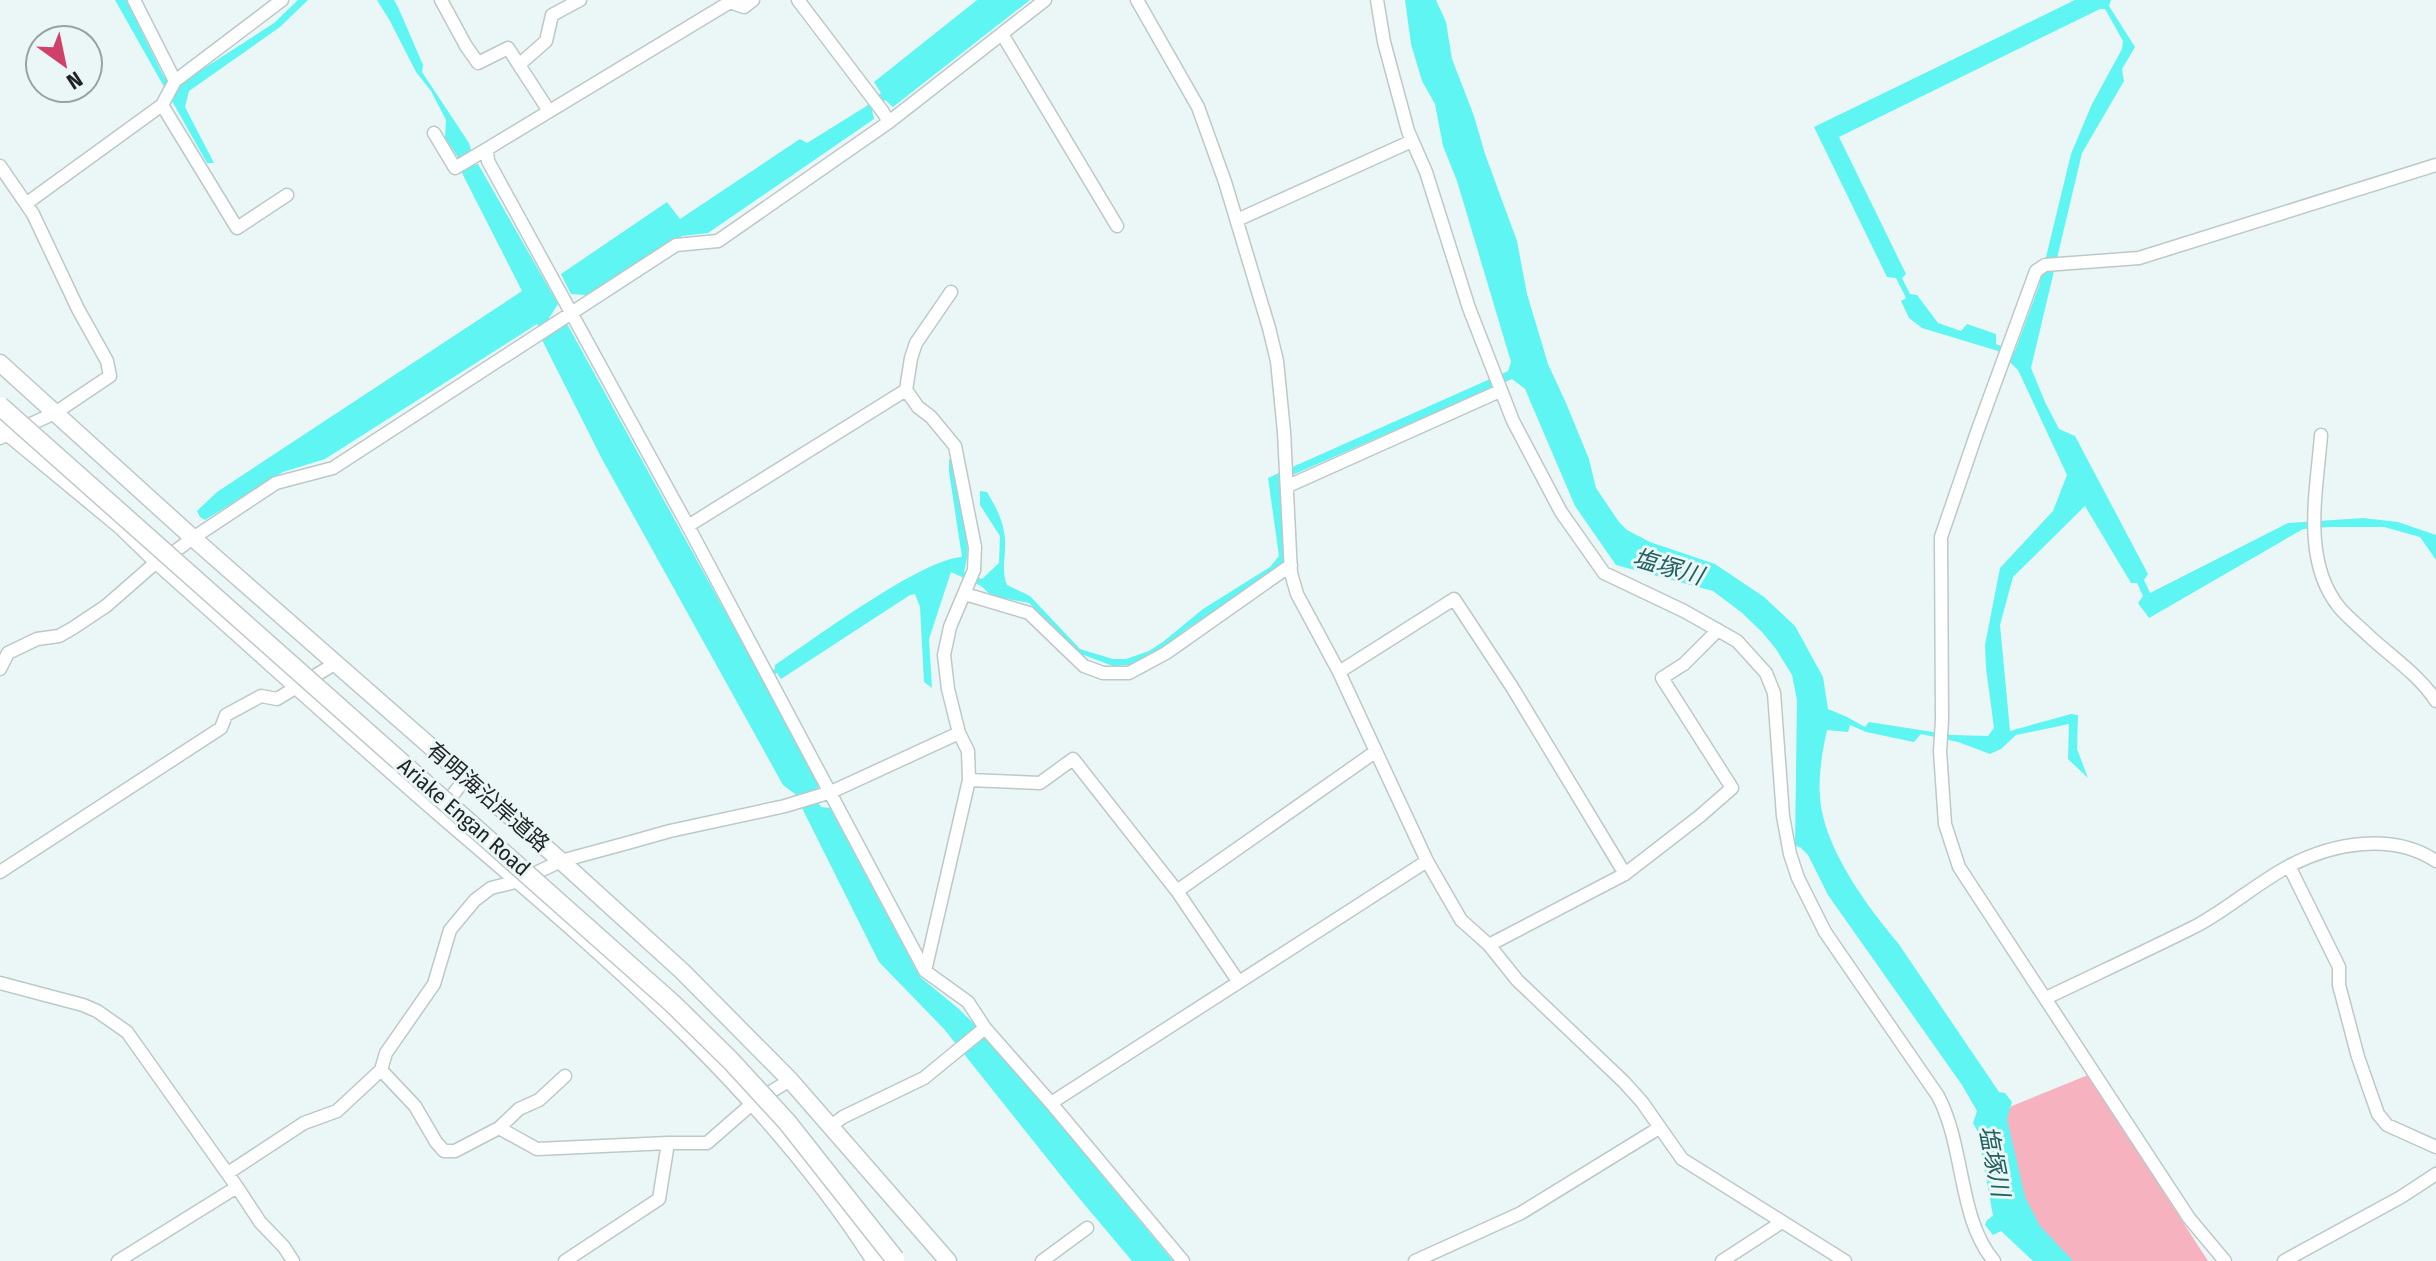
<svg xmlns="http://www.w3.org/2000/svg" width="2436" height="1261" viewBox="0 0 2436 1261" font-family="'Fira Sans Condensed','Noto Sans JP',sans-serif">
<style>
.green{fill:#f6b3bf}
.water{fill:#5ef5f3;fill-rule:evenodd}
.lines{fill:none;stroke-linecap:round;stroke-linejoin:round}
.minor-casing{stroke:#bdc8c8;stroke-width:15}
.major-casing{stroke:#bdc8c8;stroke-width:19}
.minor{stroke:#fff;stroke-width:12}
.major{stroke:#fff;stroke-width:16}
.highway-bridge-casing{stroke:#bdc8c8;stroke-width:21;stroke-linecap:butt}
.highway-bridge{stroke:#fff;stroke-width:18}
.labels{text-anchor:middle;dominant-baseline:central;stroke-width:6;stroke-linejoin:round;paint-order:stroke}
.street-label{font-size:22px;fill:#1f2323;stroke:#ebf7f6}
.water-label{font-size:24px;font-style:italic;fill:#22605f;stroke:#ebf7f6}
</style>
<rect width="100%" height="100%" fill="#ebf7f6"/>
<path class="green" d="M 2088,1075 L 2208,1261 L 2065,1261 L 2023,1221 L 2004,1124 L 2008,1110 L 2012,1106 Z"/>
<path class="water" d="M 115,0 L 126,0 L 162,73 L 174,91 L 189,78 L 274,23 L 298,0 L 308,0 L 280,27 L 189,91 L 185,107 L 214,163 L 207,163 Z
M 377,0 L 394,0 L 398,7 L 423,65 L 422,72 L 469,143 L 471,150 L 463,156 L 469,166 L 478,164 L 558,304 L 549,318 L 554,325 L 566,322 L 760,675 L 775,669 L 775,665 C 813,640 921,559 962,557 L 949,472 L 949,459 L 954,463 C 961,499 974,537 964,572 L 982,579 L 999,563 L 1000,536 L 980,505 L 980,491 L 987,492 C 996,507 1004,522 1005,540 C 1006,556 1001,570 1007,585 L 1030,596 L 1080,649 L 1113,659 L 1126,659 L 1149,651 L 1164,641 L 1203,609 L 1270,567 L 1279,556 L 1268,478 L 1508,371 L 1511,362 L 1457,181 L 1443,146 L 1435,104 L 1422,81 L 1411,44 L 1405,0 L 1436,0 L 1446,22 L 1452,59 L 1474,116 L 1485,154 L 1517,241 L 1527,294 L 1548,364 L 1566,403 L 1589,459 L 1596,488 L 1619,522 L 1627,530 L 1650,542 L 1715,564 L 1764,597 L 1795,626 L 1823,677 L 1828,709 L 1847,717 L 1865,727 L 1869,722 L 1952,735 L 1988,736 L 1994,728 L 1986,668 L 1985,645 L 2000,568 L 2053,511 L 2067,475 L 2018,370 L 1998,351 L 1922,328 L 1909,318 L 1901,301 L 1906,298 L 1896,278 L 1887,277 L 1814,127 L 2075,0 L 2111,0 L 2109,6 L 2135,47 L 2122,69 L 2124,81 L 2082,153 L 2031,368 L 2045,402 L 2059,429 L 2075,436 L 2148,574 L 2144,580 L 2150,593 L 2288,523 L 2363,518 L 2398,522 L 2436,535 L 2436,560 L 2420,537 L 2384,527 L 2329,527 L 2303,529 L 2149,618 L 2138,603 L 2143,596 L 2137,583 L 2131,583 L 2085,506 L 2013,577 L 2000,625 L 2010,731 L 2071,714 L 2078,715 L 2077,749 L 2088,778 L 2068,759 L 2069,724 L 2016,735 L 2001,749 L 1990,754 L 1958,742 L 1921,734 L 1914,742 L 1866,732 L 1850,725 L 1848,732 L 1827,730 C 1821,757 1816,789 1823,816 C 1833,859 1869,909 1898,943 L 1999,1092 L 2005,1093 L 2012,1102 L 2007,1119 L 2025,1197 L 2040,1226 L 2073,1261 L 2033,1261 L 2001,1231 L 1993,1235 L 1985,1225 L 1987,1220 L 1993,1216 L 1978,1132 L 1973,1123 L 1977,1111 L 1962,1085 L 1828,895 L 1808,855 L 1800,847 L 1795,846 L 1797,700 L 1792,675 L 1776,649 L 1762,632 L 1741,612 L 1713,591 L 1616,565 L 1575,506 L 1525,389 L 1512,379 L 1281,480 L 1285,562 L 1274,573 L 1188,628 L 1158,652 L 1129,665 L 1113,666 L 1081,654 L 1029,603 L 992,596 L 981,586 L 951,572 L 929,639 L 932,688 L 924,682 L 920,607 L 915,594 L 910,595 L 781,679 L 777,673 L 763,682 L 819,787 L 812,792 L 821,807 L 830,808 L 920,977 L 959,1009 L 991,1041 L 1173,1261 L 1132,1261 L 1074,1192 L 944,1029 L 879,962 L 795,794 L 783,785 L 602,459 L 541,338 L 545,335 L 537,324 L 325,459 L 283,472 L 205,520 L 200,517 L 197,511 L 217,492 L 522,291 L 461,171 L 464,166 L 445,138 L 446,120 L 431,91 L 416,72 L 390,21 ZM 2100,9 L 2105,9 L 2123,41 L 2122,49 L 2092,104 L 2071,154 L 2039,286 L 2015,351 L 1996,344 L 1996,334 L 1967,324 L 1961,331 L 1938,323 L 1917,295 L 1910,294 L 1902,278 L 1906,274 L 1839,137 Z
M 977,0 L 1030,0 L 893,107 L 885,100 L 872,110 L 874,119 L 708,233 L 682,236 L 586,295 L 571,294 L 561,274 L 667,202 L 680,219 L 800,139 L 807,143 L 865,107 L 881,93 L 874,82 Z"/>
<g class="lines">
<g class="minor-casing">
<path id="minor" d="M 134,0 L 175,81
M 441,0 L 466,46 L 478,63 L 508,48 L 549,111
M 753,0 L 744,7 L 730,2 L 487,149 L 488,161 L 688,526 L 925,971 L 968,1002 L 985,1028 L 1051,1103 L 1183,1261
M 798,0 L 883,112 L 889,122
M 1137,0 L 1198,107 L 1225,182 L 1269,328 L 1277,361 L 1284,432 L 1291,573 L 1297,594 L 1339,672 L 1427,861 L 1461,920 L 1489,945 L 1517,980 L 1624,1082 L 1642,1102 L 1682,1159 L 1845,1261
M 1377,0 L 1384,42 L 1408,131 L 1426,172 L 1469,308 L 1513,421 L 1561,512 L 1604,573 L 1684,611 L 1737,641 L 1766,673 L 1774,693 L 1783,816 L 1790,854 L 1798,878 L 1825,932 L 1938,1096 C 1965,1147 1958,1219 1994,1261
M 1002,34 L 1117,226
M 520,64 L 546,41 L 552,15 L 580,0
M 162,105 L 237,228 L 287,195
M 434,133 L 455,168 L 487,149
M 0,166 L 33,214 L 78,309 L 107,361 L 110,376 L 55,413 L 0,438
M 27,203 L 162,105 L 175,81 L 282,0
M 1237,220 L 1412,141
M 2321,435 C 2317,490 2301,560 2339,607 C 2348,618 2360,627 2370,637 C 2392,657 2420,676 2436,701
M 1288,486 L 1500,391
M 688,526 L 906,390
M 965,594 L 1029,613 L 1084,666 L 1103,673 L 1129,673 L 1166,653 L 1291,565
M 0,669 L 8,653 L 37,639 L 59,636 L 73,628 L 106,606 L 153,565 L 159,563 L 193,538 L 276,483 L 333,468 L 676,245 L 718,241 L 889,122 L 1045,0
M 1339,672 L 1454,599 L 1512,687 L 1625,874
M 969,780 L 1040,783 L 1073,759 L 1177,891 L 1238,981
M 443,807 L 466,778
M 2289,866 L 2339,967 L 2339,985 L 2358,1057 L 2378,1114 L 2387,1125 L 2436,1147
M 0,872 L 221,728 L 226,715 L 261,696 L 277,699 L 336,663
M 1177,891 L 1375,752
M 1489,945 L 1625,874 L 1700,816 L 1732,788 L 1662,678 L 1684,664 L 1718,630
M 925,971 L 969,780 L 968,751 L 959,733 L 948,689 L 944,655 L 950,627 L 974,570 L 975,547 L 955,446 L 931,417 L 918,407 L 906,390 L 911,358 L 916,343 L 951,292
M 0,983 L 83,1005 L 97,1011 L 127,1032 L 237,1187 L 260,1222 L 284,1247 L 293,1261
M 2046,998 C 2096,974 2146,951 2196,926 C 2228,909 2257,883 2289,866 C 2333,843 2392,832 2436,861
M 381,1070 L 415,1106 L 436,1142 L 444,1151 L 455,1151 L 499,1128 L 537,1149 L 668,1143 L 707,1143 L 753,1103 L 790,1080
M 1051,1103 L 1427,861
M 831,1126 L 843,1117 L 924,1078 L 985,1028
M 499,1128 L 519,1109 L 539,1100 L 565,1076
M 228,1173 L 304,1123 L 337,1111 L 381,1070 L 386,1053 L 434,984 L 450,930 L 475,900 L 491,888 L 519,881 L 561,861 L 631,842 L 670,831 L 785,806 L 831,792 L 959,733
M 118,1261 L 237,1187
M 565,1261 L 659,1199 L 668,1143
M 1042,1261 L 1087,1228
M 1415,1261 L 1521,1213 L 1659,1128
M 1722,1261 L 1782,1222
M 2225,1261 L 2189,1218 L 1959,867 L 1945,824 L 1940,751 L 1942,720 L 1941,537 L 1977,432 L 2036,271 L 2045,265 L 2139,258 L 2436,165
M 2284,1261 L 2401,1197 L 2436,1174"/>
</g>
<g class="major-casing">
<path id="major" d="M 0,363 L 193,538 L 561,861 L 682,971 L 790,1080 L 948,1261
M 0,426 L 121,526 L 159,563 C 256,649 351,736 448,820 C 603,953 764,1087 875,1261"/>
</g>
<use href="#minor" class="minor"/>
<use href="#major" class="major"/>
<g class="highway-bridge-casing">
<path id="highway-bridge" d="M 0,406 L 673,1004 L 731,1061 L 787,1122 L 895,1259"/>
</g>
<use href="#highway-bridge" class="highway-bridge"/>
</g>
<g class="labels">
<g class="street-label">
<text transform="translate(488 797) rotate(41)">有明海沿岸道路</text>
<text transform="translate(464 817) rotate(41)">Ariake Engan Road</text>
</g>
<g class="water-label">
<text transform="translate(1668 567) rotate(16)">塩塚川</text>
<text transform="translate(1994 1161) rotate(79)">塩塚川</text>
</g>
</g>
<g transform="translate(64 64) rotate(147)"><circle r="38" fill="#ebf7f6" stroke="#99a2a2" stroke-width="2"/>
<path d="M0-6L14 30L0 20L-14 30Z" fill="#cf406a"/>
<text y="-12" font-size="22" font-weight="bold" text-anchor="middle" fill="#1f2323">N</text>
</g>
</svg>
